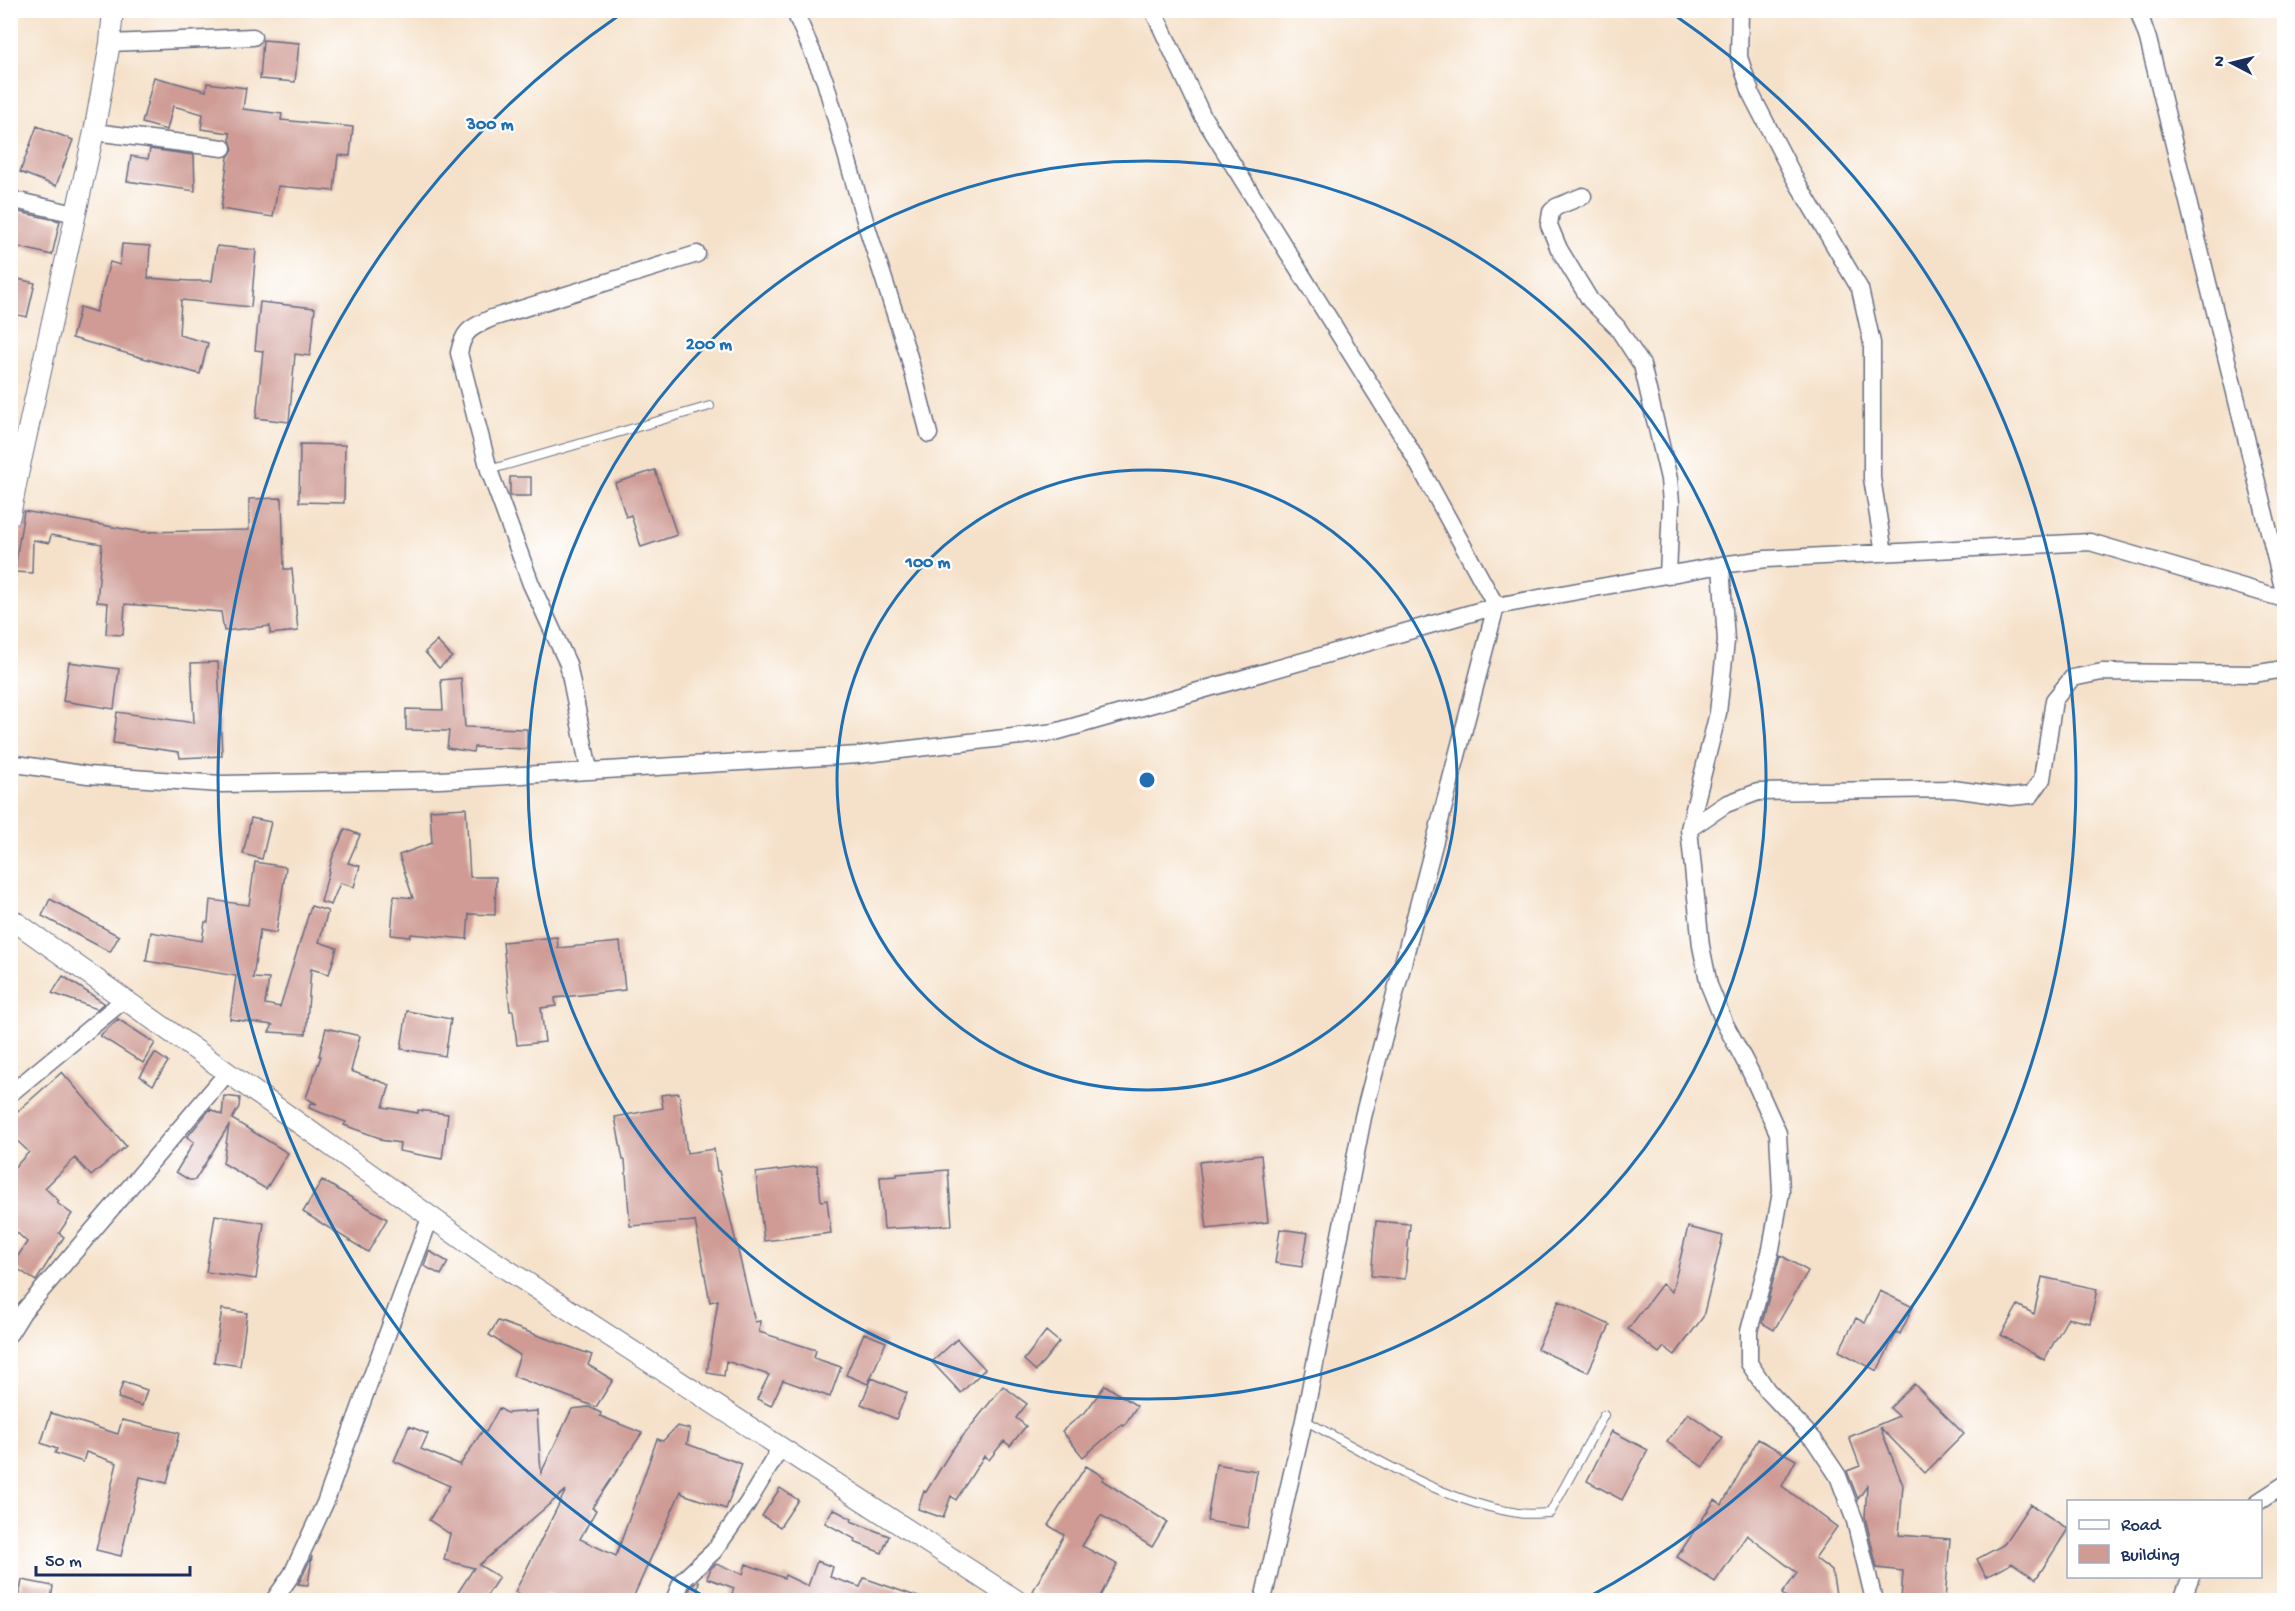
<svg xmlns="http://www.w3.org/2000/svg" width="2295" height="1611" viewBox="0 0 2295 1611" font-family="'Gochi Hand',sans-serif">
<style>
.building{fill:#cf9b94}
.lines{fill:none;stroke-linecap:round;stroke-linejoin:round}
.service-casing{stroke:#676d83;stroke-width:10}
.minor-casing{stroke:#676d83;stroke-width:19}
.tertiary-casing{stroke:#676d83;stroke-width:22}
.service{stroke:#fff;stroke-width:8}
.minor{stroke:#fff;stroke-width:16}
.tertiary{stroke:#fff;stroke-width:20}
.ring{fill:none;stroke:#1f6fb2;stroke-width:3}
.centre{fill:#1f6fb2;stroke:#fff;stroke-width:3}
.ring-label{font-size:18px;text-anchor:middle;font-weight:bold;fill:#1f6fb2;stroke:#fff;stroke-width:4.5;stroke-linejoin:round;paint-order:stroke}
</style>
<rect width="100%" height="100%" fill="#fff"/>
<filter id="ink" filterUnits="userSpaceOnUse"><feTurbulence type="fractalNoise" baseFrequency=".0167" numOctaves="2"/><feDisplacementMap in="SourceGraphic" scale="12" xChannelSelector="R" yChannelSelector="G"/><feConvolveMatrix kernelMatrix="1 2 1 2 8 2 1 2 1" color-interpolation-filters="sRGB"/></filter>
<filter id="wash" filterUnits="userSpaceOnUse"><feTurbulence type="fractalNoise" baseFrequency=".008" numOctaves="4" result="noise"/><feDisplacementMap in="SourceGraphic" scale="24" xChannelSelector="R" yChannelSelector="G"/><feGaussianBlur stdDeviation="1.35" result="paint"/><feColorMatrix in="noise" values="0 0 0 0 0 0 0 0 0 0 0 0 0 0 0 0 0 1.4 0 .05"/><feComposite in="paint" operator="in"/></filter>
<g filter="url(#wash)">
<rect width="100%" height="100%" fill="#f5e1c9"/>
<g id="blocks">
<path class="building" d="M 263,40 L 299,43 L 295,82 L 260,79 Z
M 154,77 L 206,91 L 207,83 L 246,88 L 243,109 L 282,114 L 281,120 L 353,127 L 350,156 L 338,155 L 334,191 L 278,186 L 273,217 L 221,209 L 228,157 L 233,149 L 230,140 L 230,133 L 201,129 L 203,114 L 173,106 L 167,130 L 142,123 Z
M 37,126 L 73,140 L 56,186 L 20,172 Z
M 150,149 L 194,155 L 195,191 L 127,181 L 131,156 L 148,159 Z
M 10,210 L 60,221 L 52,255 L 10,245 Z
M 122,244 L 150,246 L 148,278 L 190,281 L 212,281 L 217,246 L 256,250 L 251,307 L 181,300 L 179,335 L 208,343 L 200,374 L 72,338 L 80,307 L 96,312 L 110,262 L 120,265 Z
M 10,277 L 35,283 L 27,317 L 10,313 Z
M 260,302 L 315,308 L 310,356 L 295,354 L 289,422 L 256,418 L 263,351 L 255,350 Z
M 300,444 L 345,445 L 344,503 L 299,502 Z
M 655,470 L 677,535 L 641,547 L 631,515 L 626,517 L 615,483 Z
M 510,477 L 531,477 L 531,496 L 510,496 Z
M 282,498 L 284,569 L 292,569 L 298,631 L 270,634 L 270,626 L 224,631 L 221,612 L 125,604 L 123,635 L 106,634 L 108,603 L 97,602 L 102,544 L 51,535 L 49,543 L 33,540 L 32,573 L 14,572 L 24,511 L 141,532 L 249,530 L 249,499 Z
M 437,641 L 452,657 L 439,668 L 425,652 Z
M 69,662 L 119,669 L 114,709 L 63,701 Z
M 218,662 L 222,756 L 180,758 L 179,752 L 113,743 L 117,712 L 194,723 L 191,663 Z
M 461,678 L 465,727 L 527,729 L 527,749 L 474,747 L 473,752 L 447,748 L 449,731 L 406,730 L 406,709 L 443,710 L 441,680 Z
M 466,808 L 470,877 L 496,877 L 495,915 L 469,914 L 467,939 L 411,934 L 410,937 L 391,935 L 394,896 L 413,898 L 399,855 L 432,843 L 430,810 Z
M 251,818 L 271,822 L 262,859 L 243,854 Z
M 345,829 L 360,835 L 348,863 L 360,866 L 354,887 L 340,883 L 331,905 L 321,902 L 332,859 Z
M 255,862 L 286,867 L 276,933 L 260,930 L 253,978 L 269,979 L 265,1004 L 280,1007 L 311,906 L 328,911 L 319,942 L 337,948 L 329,974 L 311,969 L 306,1034 L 269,1032 L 273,1025 L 230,1019 L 236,976 L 146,961 L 151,932 L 202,941 L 205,922 L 208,922 L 210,900 L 249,905 Z
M 50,899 L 119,936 L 110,952 L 42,916 Z
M 557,937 L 558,948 L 620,942 L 625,990 L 555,998 L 556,1006 L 541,1008 L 545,1042 L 517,1045 L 513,1011 L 510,1011 L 503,942 Z
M 63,976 L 104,1003 L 97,1009 L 52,993 Z
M 407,1011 L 451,1019 L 445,1056 L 401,1049 Z
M 118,1019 L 155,1043 L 143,1063 L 100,1036 Z
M 326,1028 L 360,1036 L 351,1071 L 390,1085 L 383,1107 L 418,1113 L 418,1110 L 448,1114 L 442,1159 L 399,1151 L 400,1143 L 380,1140 L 380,1138 L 344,1125 L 346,1122 L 309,1108 L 310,1103 L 317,1104 L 306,1098 L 321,1056 L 319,1056 Z
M 155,1053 L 168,1062 L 153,1085 L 140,1076 Z
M 62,1072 L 126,1146 L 91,1176 L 75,1158 L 45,1188 L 59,1201 L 57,1203 L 72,1214 L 59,1233 L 64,1237 L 36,1281 L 12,1265 L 27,1242 L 10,1226 L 10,1172 L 29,1152 L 10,1134 L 10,1118 Z
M 679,1093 L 687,1153 L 714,1149 L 717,1171 L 719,1171 L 755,1322 L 760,1321 L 759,1332 L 816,1350 L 814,1358 L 841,1367 L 830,1397 L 783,1380 L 771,1406 L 757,1399 L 769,1375 L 726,1361 L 724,1376 L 707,1373 L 718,1300 L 710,1302 L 695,1221 L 630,1226 L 625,1160 L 623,1160 L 615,1117 L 663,1108 L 661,1095 Z
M 224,1096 L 240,1098 L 239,1107 L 232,1119 L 288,1153 L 266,1189 L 223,1163 L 229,1125 L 195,1180 L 189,1180 L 176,1172 L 194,1142 L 187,1137 L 188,1136 L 210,1109 L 222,1115 Z
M 1261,1155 L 1268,1222 L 1207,1229 L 1199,1162 Z
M 817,1165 L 821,1201 L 827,1200 L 831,1233 L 764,1241 L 756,1173 Z
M 948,1170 L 952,1225 L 884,1229 L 880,1177 L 897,1176 L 897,1174 Z
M 322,1180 L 387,1219 L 368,1252 L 303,1212 Z
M 215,1215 L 264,1223 L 256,1279 L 206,1272 Z
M 1376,1221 L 1410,1224 L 1405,1279 L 1371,1276 Z
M 1688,1227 L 1723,1236 L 1703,1317 L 1675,1355 L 1664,1347 L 1659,1353 L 1628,1329 L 1662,1284 L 1672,1292 Z
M 1280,1229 L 1308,1233 L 1302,1267 L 1275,1263 Z
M 429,1251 L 448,1262 L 441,1275 L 424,1266 Z
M 1780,1255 L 1808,1271 L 1774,1330 L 1762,1323 Z
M 2042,1277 L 2097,1289 L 2090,1323 L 2068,1318 L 2044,1360 L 2001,1335 L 2018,1305 L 2034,1314 Z
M 1880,1291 L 1913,1307 L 1900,1334 L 1897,1332 L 1877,1371 L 1839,1351 L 1856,1318 L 1865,1323 Z
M 1559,1301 L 1610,1325 L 1588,1372 L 1537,1349 Z
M 222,1309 L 247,1313 L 240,1366 L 214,1362 Z
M 498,1321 L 592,1355 L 588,1365 L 613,1380 L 596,1407 L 513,1376 L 520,1355 L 489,1335 Z
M 1046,1331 L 1059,1342 L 1036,1371 L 1024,1360 Z
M 864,1333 L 886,1342 L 868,1384 L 846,1375 Z
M 957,1339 L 985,1369 L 961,1393 L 932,1362 Z
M 872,1378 L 907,1393 L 896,1419 L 861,1404 Z
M 123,1382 L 147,1390 L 142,1406 L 118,1398 Z
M 1914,1384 L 1964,1434 L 1925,1473 L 1880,1427 L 1903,1485 L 1899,1535 L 1950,1539 L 1945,1600 L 1901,1600 L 1903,1571 L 1877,1568 L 1865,1517 L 1867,1486 L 1858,1499 L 1847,1471 L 1860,1466 L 1849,1437 L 1899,1416 L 1890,1408 Z
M 1105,1385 L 1137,1406 L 1124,1426 L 1122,1424 L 1083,1457 L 1062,1431 L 1087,1410 Z
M 1003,1386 L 1027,1404 L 1016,1418 L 1026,1426 L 1010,1446 L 1004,1441 L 989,1460 L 984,1456 L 956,1500 L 951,1496 L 943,1518 L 918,1509 L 924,1491 L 926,1492 L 951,1451 Z
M 589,1407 L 601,1413 L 600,1416 L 642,1433 L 592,1508 L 596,1510 L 580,1539 L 616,1556 L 657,1439 L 663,1441 L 677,1426 L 690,1429 L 687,1444 L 742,1464 L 726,1509 L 683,1494 L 681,1491 L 632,1600 L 562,1600 L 546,1593 L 542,1600 L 532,1600 L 515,1592 L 566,1490 L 479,1565 L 499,1577 L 484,1600 L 453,1600 L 474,1568 L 444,1560 L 450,1534 L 429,1520 L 450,1486 L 394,1461 L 409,1426 L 428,1434 L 421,1449 L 460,1465 L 483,1430 L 486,1432 L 499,1408 L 507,1413 L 537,1411 L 541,1473 L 572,1409 Z
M 51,1413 L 118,1434 L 122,1420 L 179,1433 L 167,1483 L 140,1477 L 121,1556 L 96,1550 L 117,1463 L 86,1452 L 83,1462 L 55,1453 L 57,1449 L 41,1443 Z
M 1688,1413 L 1723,1438 L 1703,1467 L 1667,1442 Z
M 1612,1431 L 1648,1450 L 1622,1500 L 1587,1481 Z
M 1758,1439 L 1796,1460 L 1782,1486 L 1837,1527 L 1815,1558 L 1832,1571 L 1837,1600 L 1791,1600 L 1782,1594 L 1797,1573 L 1747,1535 L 1715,1582 L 1677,1557 L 1715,1500 L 1722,1505 Z
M 1216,1464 L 1257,1471 L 1248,1528 L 1207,1521 Z
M 1086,1466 L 1104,1477 L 1102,1480 L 1167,1522 L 1152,1547 L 1101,1515 L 1082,1546 L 1117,1564 L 1098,1600 L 1050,1600 L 1033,1591 L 1064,1535 L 1048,1525 Z
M 780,1488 L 798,1500 L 780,1527 L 762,1516 Z
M 2030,1504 L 2068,1529 L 2036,1579 L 2012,1563 L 1986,1577 L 1977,1559 L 2003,1545 Z
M 833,1509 L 852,1519 L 851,1521 L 889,1536 L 882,1553 L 854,1542 L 855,1539 L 825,1523 Z
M 312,1556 L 308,1585 L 298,1584 L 301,1579 Z
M 817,1561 L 833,1567 L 830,1577 L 860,1587 L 864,1578 L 921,1598 L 920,1600 L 730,1600 L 734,1588 L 707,1578 L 711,1568 L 716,1564 L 743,1574 L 746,1564 L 784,1578 L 785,1575 L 808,1586 Z
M 22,1580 L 53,1586 L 51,1600 L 31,1600 L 31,1599 L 19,1597 Z
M 698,1581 L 699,1581 L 696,1600 L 685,1600 L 691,1587 Z"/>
</g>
</g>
<g filter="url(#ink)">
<use href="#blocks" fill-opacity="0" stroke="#676d83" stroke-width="1.5"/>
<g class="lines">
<g class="service-casing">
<path id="service" d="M 489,470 L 710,406
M 1304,1420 C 1371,1455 1442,1502 1518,1513 C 1528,1515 1540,1513 1550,1513 L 1604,1415"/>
</g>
<g class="minor-casing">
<path id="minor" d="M 794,10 L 825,81 L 866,224 L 909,357 L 929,434
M 1153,10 L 1202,115 L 1405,440 L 1496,606 L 1363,1117 L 1304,1420 L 1263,1600
M 1740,10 L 1739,57 L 1752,96 L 1795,179 L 1860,289 L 1872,343 L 1872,478 L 1884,553
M 2138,10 L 2148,39 L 2284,592
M 110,43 L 253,37
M 94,132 L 223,148
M 1583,196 L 1556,207 L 1551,212 L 1549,225 L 1559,249 L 1590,300 L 1617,327 L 1642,365 L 1669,479 L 1671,503 L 1668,576
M 10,199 L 75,214
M 1721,565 L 1726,641 L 1718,713 L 1689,829 L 1701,946 L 1709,985 L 1724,1022 L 1751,1073 L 1778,1133 L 1781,1192 L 1771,1249 L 1749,1331 L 1749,1363 L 1767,1390 L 1814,1440 L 1838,1476 L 1855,1521 L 1874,1600
M 10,763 L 88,775 L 221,784 L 440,780 L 858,755 L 1055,732 L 1496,606 L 1721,565 L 1766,559 L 2090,542 L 2284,599
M 589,770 L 568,664 L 531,584 L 489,470 L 459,353 C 464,329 471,328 492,318 L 697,254
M 1689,829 L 1726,804 L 1758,792 L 1953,789 L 2011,797 L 2031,795 L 2042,779 L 2054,700 L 2072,678 L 2102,672 L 2253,674 L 2284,669
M 10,1094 L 125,999
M 10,1333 L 23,1312 L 228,1072
M 2258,1502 L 2284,1485
M 274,1600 L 292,1574 L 325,1503 L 430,1218
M 674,1600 L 682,1581 L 714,1551 L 747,1504 L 781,1447
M 2182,1600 L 2191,1576"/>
</g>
<g class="tertiary-casing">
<path id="tertiary" d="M 10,516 L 19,470 L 94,132 L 110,43 L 113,10
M 10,918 L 483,1254 L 1016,1600"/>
</g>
<use href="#service" class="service"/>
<use href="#minor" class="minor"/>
<use href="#tertiary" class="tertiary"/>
</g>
</g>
<g class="ring">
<circle cx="1147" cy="780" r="310"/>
<circle cx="1147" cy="780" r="619"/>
<path d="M711 1600A929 929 0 0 1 621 14M1673 14A929 929 0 0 1 1583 1600"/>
</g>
<circle cx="1147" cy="780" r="9" class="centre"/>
<g class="ring-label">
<text x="490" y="129">300 m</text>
<text x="709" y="349">200 m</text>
<text x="928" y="567">100 m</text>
</g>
<rect width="2295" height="1611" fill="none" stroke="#fff" stroke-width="36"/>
<rect x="2067" y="1500" width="195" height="78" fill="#ffffff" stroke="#a4acbf" stroke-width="1.5"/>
<rect x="2079" y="1520" width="30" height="9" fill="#ffffff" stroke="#a4acbf" stroke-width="1.5"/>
<text x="2121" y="1530" font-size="18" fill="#1b2f5e">Road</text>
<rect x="2079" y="1545" width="30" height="18" fill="#cf9b94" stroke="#a4acbf" stroke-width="1.5"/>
<text x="2121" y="1560" font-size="18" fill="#1b2f5e">Building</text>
<g transform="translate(2232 63) rotate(277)" stroke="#ffffff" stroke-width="4.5" paint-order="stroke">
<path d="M0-4.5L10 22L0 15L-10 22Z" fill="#1b2f5e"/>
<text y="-9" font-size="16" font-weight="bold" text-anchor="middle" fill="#1b2f5e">N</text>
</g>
<path d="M36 1566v9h154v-9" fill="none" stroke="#1b2f5e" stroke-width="3"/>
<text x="45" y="1566" font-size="18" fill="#1b2f5e" stroke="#ffffff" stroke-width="4.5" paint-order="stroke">50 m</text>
</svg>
